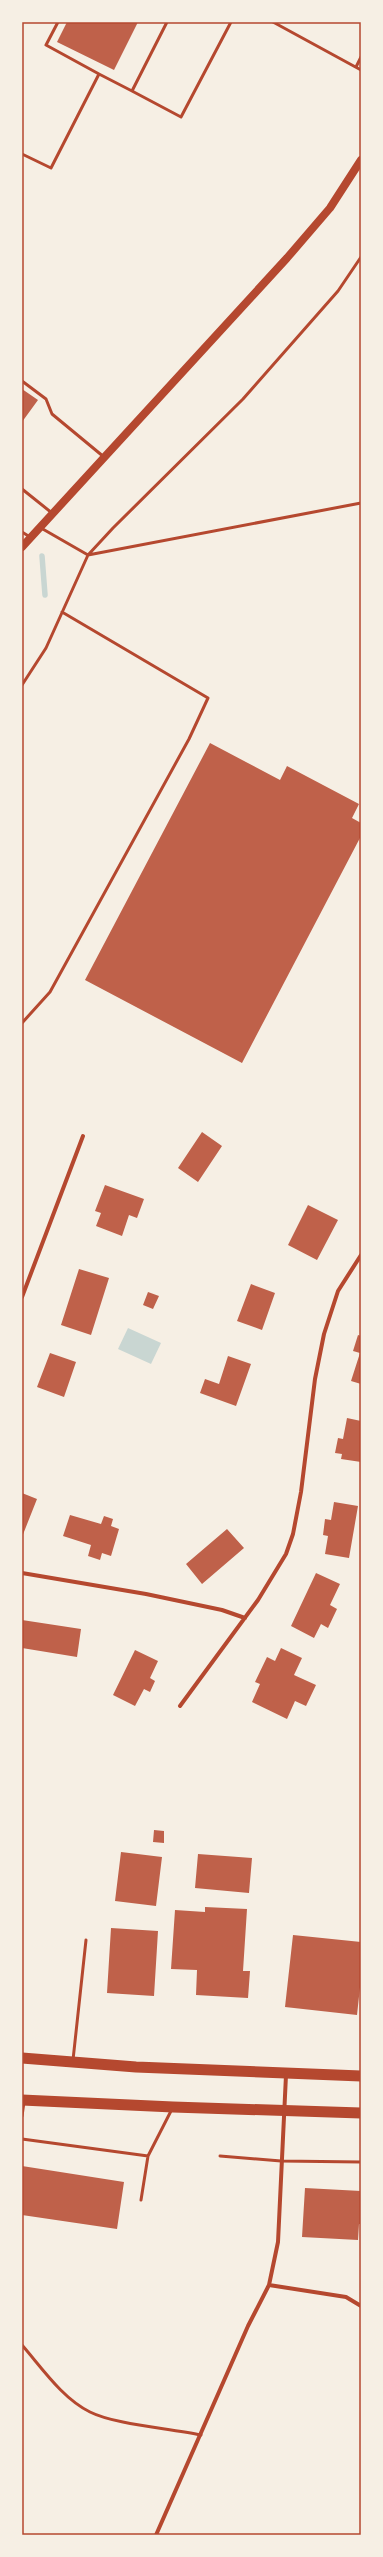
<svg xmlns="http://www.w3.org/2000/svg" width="383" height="2557" viewBox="0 0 383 2557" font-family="'Work Sans',sans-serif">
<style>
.water{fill:#c9d6d2}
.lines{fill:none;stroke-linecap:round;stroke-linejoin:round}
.stream{stroke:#c9d6d2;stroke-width:5.5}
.building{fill:#bf614a}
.service{stroke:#b5482f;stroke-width:3}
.minor{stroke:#b5482f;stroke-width:4}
.secondary{stroke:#b5482f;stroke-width:8}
.trunk{stroke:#b5482f;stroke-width:11}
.neatline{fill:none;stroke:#b5482f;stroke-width:1.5}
</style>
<rect width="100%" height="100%" fill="#f6efe4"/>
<path class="water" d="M 128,1328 L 161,1343 L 151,1364 L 118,1349 Z"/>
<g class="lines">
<path class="stream" d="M 42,556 L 45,595"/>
</g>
<path class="building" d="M 67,22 L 138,22 L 114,70 L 57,42 Z
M 22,389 L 38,400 L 22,422 Z
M 210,743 L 280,780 L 287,766 L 359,804 L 352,818 L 361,823 L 361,836 L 242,1063 L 85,980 Z
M 202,1132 L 222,1146 L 198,1182 L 178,1168 Z
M 105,1185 L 144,1199 L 137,1218 L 129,1215 L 122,1236 L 96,1226 L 101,1213 L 95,1211 Z
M 308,1205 L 338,1220 L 317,1260 L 288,1245 Z
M 79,1269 L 109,1278 L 91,1335 L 61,1325 Z
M 251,1284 L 275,1293 L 262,1330 L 237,1321 Z
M 148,1292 L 159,1296 L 153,1309 L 143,1305 Z
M 358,1335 L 361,1336 L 361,1384 L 351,1381 L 360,1353 L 353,1351 Z
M 50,1353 L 76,1362 L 64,1397 L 37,1387 Z
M 228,1356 L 251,1364 L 236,1406 L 200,1393 L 205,1379 L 219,1384 Z
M 347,1418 L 361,1421 L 361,1462 L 341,1459 L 342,1454 L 335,1453 L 338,1438 L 343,1439 Z
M 22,1493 L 37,1499 L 22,1537 Z
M 334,1502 L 358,1506 L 349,1558 L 325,1554 L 328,1536 L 323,1535 L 325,1519 L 331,1520 Z
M 70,1515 L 101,1524 L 104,1516 L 113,1519 L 111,1526 L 119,1529 L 111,1556 L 102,1553 L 100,1560 L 88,1556 L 91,1545 L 63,1536 Z
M 227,1529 L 244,1548 L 202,1584 L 186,1564 Z
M 316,1573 L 340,1584 L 330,1605 L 337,1609 L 328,1628 L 321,1624 L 314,1638 L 291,1626 Z
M 22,1620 L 81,1629 L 77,1657 L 22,1648 Z
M 281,1648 L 302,1658 L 294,1675 L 316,1685 L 306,1706 L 295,1701 L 287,1719 L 252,1702 L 260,1684 L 255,1682 L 267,1657 L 275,1661 Z
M 135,1650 L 158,1661 L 150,1678 L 155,1681 L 150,1692 L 144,1689 L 135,1706 L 113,1695 Z
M 154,1830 L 164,1831 L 164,1843 L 153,1842 Z
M 121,1852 L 162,1857 L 156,1906 L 115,1901 Z
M 198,1854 L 252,1858 L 249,1893 L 195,1888 Z
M 205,1907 L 247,1909 L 243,1971 L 250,1971 L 248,1998 L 196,1995 L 197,1970 L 171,1969 L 175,1910 L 205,1912 Z
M 111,1928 L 158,1931 L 154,1996 L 107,1993 Z
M 293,1935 L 361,1942 L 361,1978 L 357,2015 L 285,2007 Z
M 22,2166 L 124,2182 L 117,2229 L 22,2215 Z
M 305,2188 L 361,2191 L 361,2224 L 359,2224 L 358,2240 L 302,2237 Z"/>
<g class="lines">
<path class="service" d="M 58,22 L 46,45 L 99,74
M 167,22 L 132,91 L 181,117 L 231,22
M 273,22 L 361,70
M 356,67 L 361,57
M 22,154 L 51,168 L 99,74 L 132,91
M 22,381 L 46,399 L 52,414 L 104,457
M 22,489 L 52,513
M 41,528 L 88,555 L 361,503
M 22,532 L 30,537
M 22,685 L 46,648 L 88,555 L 113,528 L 243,399 L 338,291 L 361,257
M 22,1023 L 50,992 L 189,739 L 208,698 L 62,612
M 73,2060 L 86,1940
M 22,2116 L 24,2102
M 22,2139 L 148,2156
M 220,2156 L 281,2161 L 361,2162
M 141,2200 L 148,2156 L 172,2109
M 22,2345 C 42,2368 62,2398 90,2412 C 116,2425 170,2428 201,2435"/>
<path class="minor" d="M 22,1297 L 83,1136
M 22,1573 L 146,1594 L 222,1610 L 245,1618
M 180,1706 L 258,1600 L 286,1554 L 293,1534 L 301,1492 L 315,1379 L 324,1334 L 338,1291 L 361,1255
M 269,2285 L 346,2297 L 361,2306
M 156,2535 L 248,2326 L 269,2285 L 278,2242 L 286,2075"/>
<path class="secondary" d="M 22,547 L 287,258 L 330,208 L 361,160"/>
<path class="trunk" d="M 22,2058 L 136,2067 L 361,2076
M 22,2100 L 173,2107 L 361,2113"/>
</g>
<rect width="383" height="2557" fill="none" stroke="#f6efe4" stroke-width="46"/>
<rect x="23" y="23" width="337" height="2511" class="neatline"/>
</svg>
